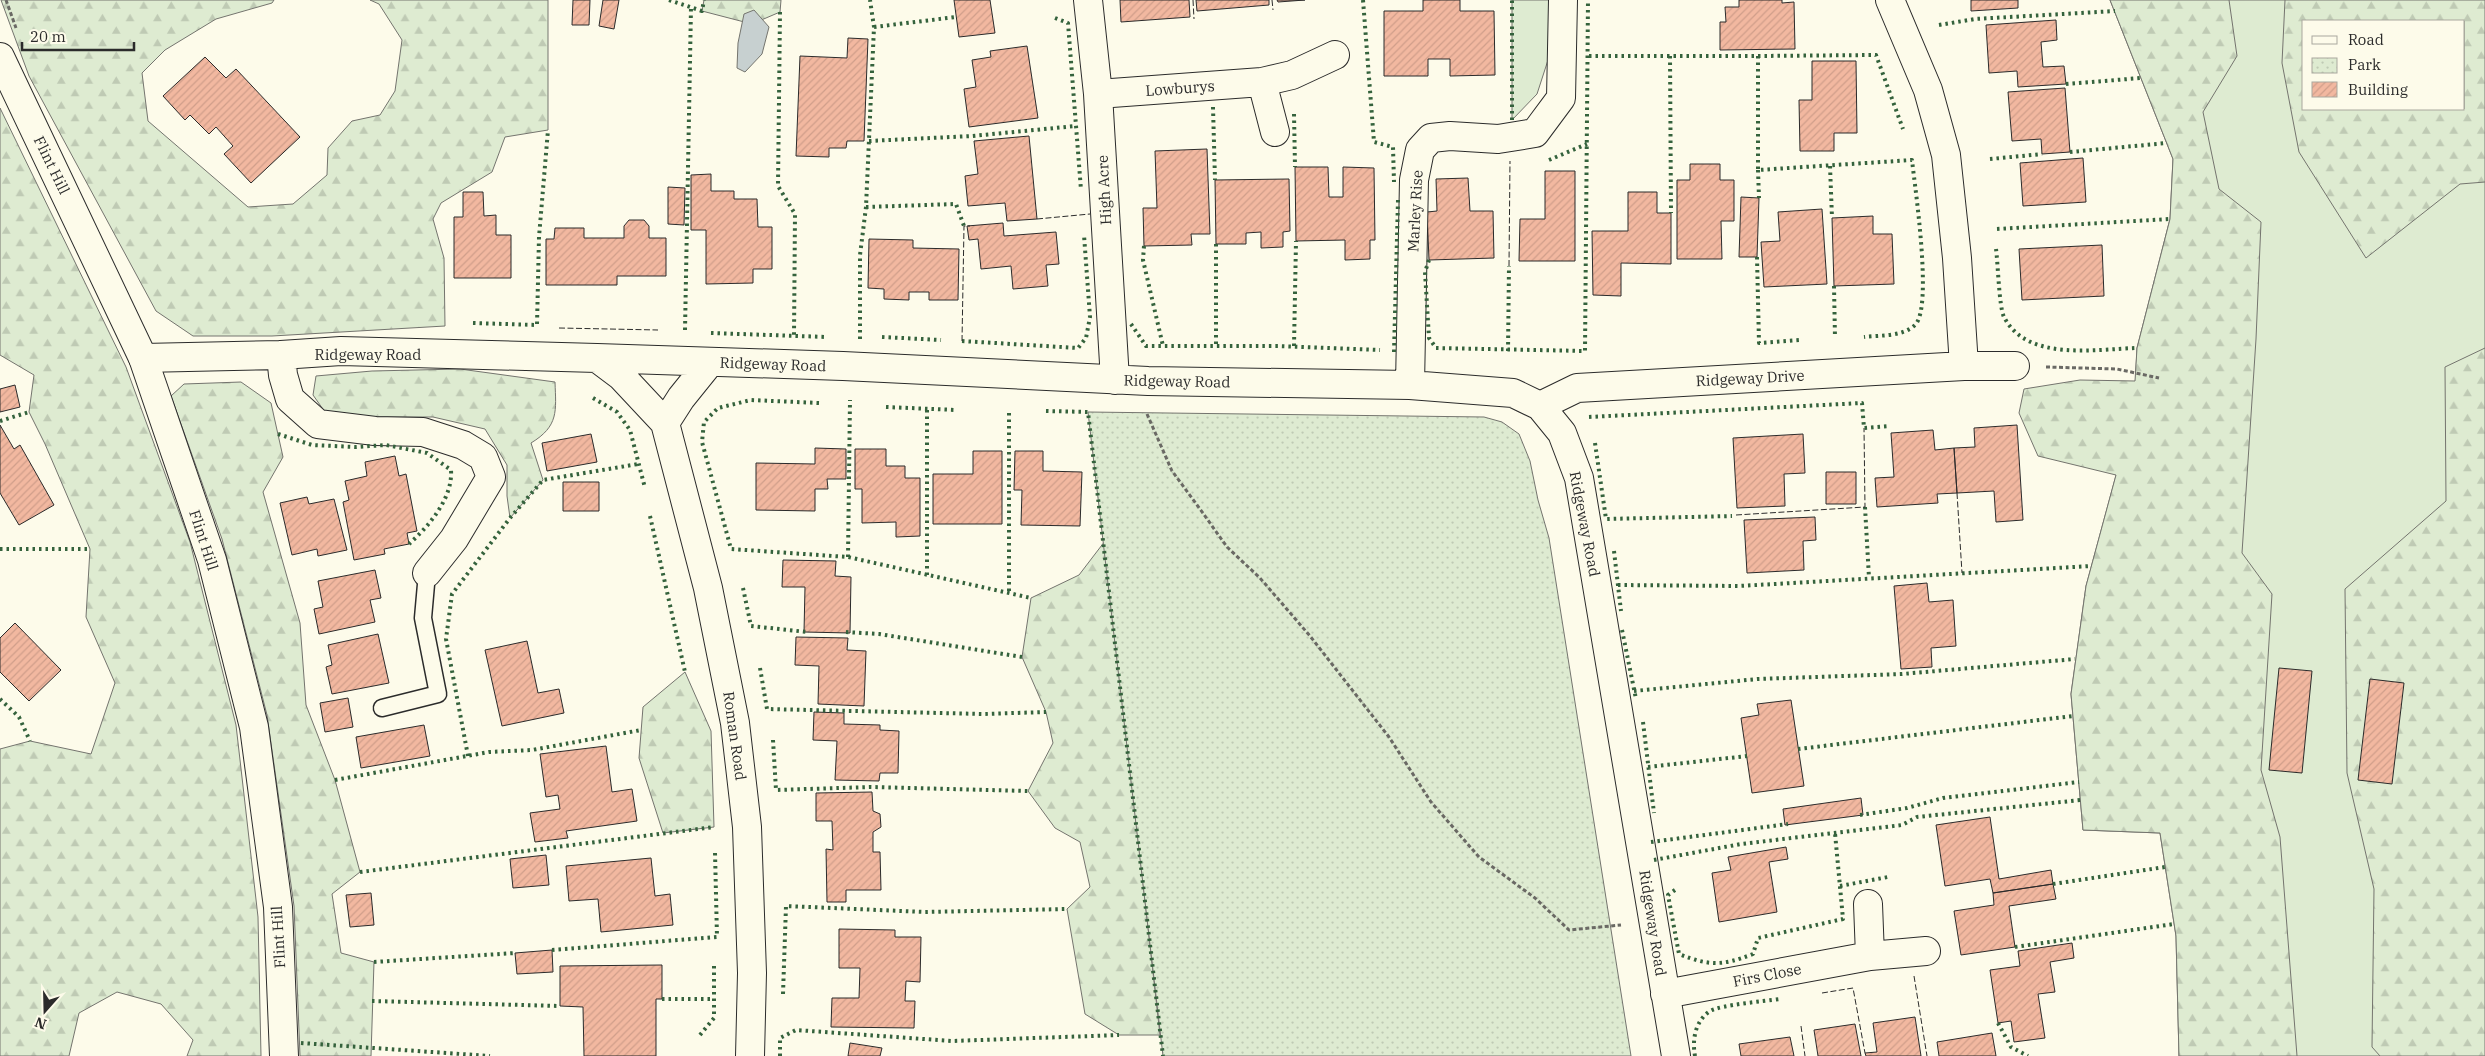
<svg xmlns="http://www.w3.org/2000/svg" width="2485" height="1056" viewBox="0 0 2485 1056" font-family="'IBM Plex Serif',serif">
<style>
.grass{fill:#deebd1;stroke:#74746e;fill-rule:evenodd}
.forest{fill:url(#forest-firs);stroke:#74746e;fill-rule:evenodd}
.park{fill:url(#park-dots);stroke:#74746e}
.water{fill:#c7d0d0;stroke:#74746e}
.building{fill:url(#building-hatch);stroke:#2b2b2b}
.lines{fill:none;stroke-linecap:round;stroke-linejoin:round}
.service-casing{stroke:#2b2b2b;stroke-width:19}
.minor-casing{stroke:#2b2b2b;stroke-width:30}
.primary-casing{stroke:#2b2b2b;stroke-width:30}
.path{stroke:#6a6964;stroke-width:3;stroke-dasharray:4 2.5;stroke-linecap:butt}
.service{stroke:#fdfbea;stroke-width:16}
.minor{stroke:#fdfbea;stroke-width:28}
.primary{stroke:#fdfbea;stroke-width:28}
.hedge{stroke:#34623c;stroke-width:4;stroke-dasharray:2.5 4;stroke-linecap:butt}
.fence{stroke:#2b2b2b;stroke-width:1;stroke-dasharray:6 2.5;stroke-linecap:butt}
.labels{text-anchor:middle;dominant-baseline:central;stroke-width:4;stroke-linejoin:round;paint-order:stroke}
.street-label{font-size:15px;fill:#2b2b2b;stroke:#fdfbea}
</style>
<defs>
<pattern id="forest-firs" width="22" height="20" patternUnits="userSpaceOnUse" patternTransform="scale(1.25)"><rect width="22" height="20" fill="#deebd1"/><path d="M5 1l3.5 6h-7zM16 11l3.5 6h-7z" fill="#bfcab4"/></pattern>
<pattern id="park-dots" width="8" height="8" patternUnits="userSpaceOnUse" patternTransform="scale(1.25)"><rect width="8" height="8" fill="#deebd1"/><path d="M2 2h.1M6 6h.1" fill="none" stroke="#bfcab4" stroke-width="1.8" stroke-linecap="round"/></pattern>
<pattern id="building-hatch" width="6" height="6" patternUnits="userSpaceOnUse" patternTransform="scale(1.25)"><rect width="6" height="6" fill="#f2b8a0"/><path d="M-1 1l2-2M0 6l6-6M5 7l2-2" fill="none" stroke="#d09e8a"/></pattern>
</defs>
<rect width="100%" height="100%" fill="#fdfbea"/>
<path class="grass" d="M 1512,0 L 1550,0 L 1549,57 L 1537,94 L 1512,120 Z
M 2110,0 L 2485,0 L 2485,1056 L 2179,1056 L 2176,936 L 2160,833 L 2083,830 L 2071,694 L 2086,586 L 2134,409 L 2137,348 L 2170,219 L 2173,159 ZM 2304,21 L 2464,21 L 2464,109 L 2304,109 Z"/>
<path class="forest" d="M 1,0 L 274,0 L 272,3 L 216,19 L 165,50 L 142,73 L 148,121 L 248,207 L 293,204 L 327,175 L 328,148 L 352,121 L 380,115 L 395,91 L 402,40 L 379,4 L 370,0 L 548,0 L 548,130 L 505,137 L 492,172 L 441,203 L 433,219 L 444,258 L 445,326 L 272,336 L 193,336 L 156,311 L 29,76 Z
M 704,0 L 781,0 L 780,12 L 752,24 L 702,11 Z
M 2110,0 L 2229,0 L 2237,56 L 2203,112 L 2219,189 L 2261,222 L 2256,339 L 2242,553 L 2272,594 L 2261,770 L 2280,837 L 2297,1056 L 2179,1056 L 2176,936 L 2160,833 L 2083,830 L 2071,694 L 2086,586 L 2116,475 L 2038,456 L 2019,413 L 2024,389 L 2080,380 L 2135,381 L 2137,348 L 2170,219 L 2173,159 Z
M 2285,0 L 2485,0 L 2485,182 L 2460,184 L 2366,258 L 2299,152 L 2282,63 ZM 2304,21 L 2464,21 L 2464,109 L 2304,109 Z
M 0,108 L 126,367 L 190,542 L 236,725 L 258,917 L 261,1056 L 187,1056 L 193,1040 L 161,1004 L 117,992 L 79,1013 L 69,1056 L 0,1056 L 0,749 L 30,741 L 91,754 L 115,683 L 86,617 L 90,549 L 45,444 L 29,412 L 34,375 L 0,355 Z
M 2485,348 L 2485,1056 L 2380,1056 L 2372,1047 L 2374,889 L 2347,773 L 2345,589 L 2446,501 L 2445,367 Z
M 460,369 L 555,382 C 556,411 559,426 531,443 L 543,480 L 510,518 L 507,496 L 507,465 L 485,429 L 433,417 L 362,417 L 325,412 L 313,395 L 316,376 L 372,371 Z
M 241,382 L 271,403 L 283,457 L 263,492 L 300,623 L 306,705 L 335,780 L 360,872 L 332,894 L 341,953 L 374,962 L 371,1056 L 300,1056 L 294,906 L 267,715 L 222,539 L 171,396 L 184,384 Z
M 1105,541 L 1160,1035 L 1119,1035 L 1085,1014 L 1067,909 L 1090,887 L 1080,842 L 1055,828 L 1028,791 L 1053,743 L 1046,712 L 1022,657 L 1031,598 L 1079,575 Z
M 685,672 L 711,731 L 714,827 L 663,833 L 639,758 L 643,707 Z"/>
<path class="park" d="M 1088,412 L 1484,417 L 1502,422 L 1519,434 L 1530,461 L 1538,500 L 1549,538 L 1631,1056 L 1163,1056 Z"/>
<path class="water" d="M 754,10 L 769,27 L 762,54 L 745,72 L 737,68 L 738,43 L 744,14 Z"/>
<path class="building" d="M 573,0 L 590,0 L 589,25 L 572,25 Z
M 603,0 L 619,0 L 614,29 L 599,26 Z
M 954,0 L 990,0 L 995,33 L 959,37 Z
M 1120,0 L 1189,0 L 1190,17 L 1121,22 Z
M 1196,0 L 1269,0 L 1269,5 L 1197,11 Z
M 1277,0 L 1305,0 L 1278,2 Z
M 1423,0 L 1460,0 L 1460,11 L 1494,11 L 1495,75 L 1450,76 L 1450,59 L 1428,59 L 1428,76 L 1384,76 L 1384,11 L 1423,11 Z
M 1739,0 L 1782,0 L 1782,3 L 1794,2 L 1795,49 L 1720,50 L 1720,22 L 1726,22 L 1725,7 L 1739,7 Z
M 1971,0 L 2018,0 L 2018,8 L 1971,11 Z
M 2056,20 L 2057,40 L 2041,42 L 2043,67 L 2064,66 L 2066,84 L 2018,87 L 2017,71 L 1989,73 L 1986,25 Z
M 848,38 L 868,39 L 864,141 L 847,141 L 846,148 L 829,148 L 829,157 L 796,156 L 800,56 L 847,58 Z
M 1027,46 L 1038,118 L 969,127 L 964,89 L 976,87 L 972,60 L 991,57 L 990,51 Z
M 205,57 L 226,78 L 236,69 L 300,137 L 251,183 L 224,154 L 233,146 L 216,127 L 209,134 L 190,115 L 185,120 L 163,96 Z
M 1812,61 L 1856,61 L 1857,133 L 1834,133 L 1834,151 L 1800,151 L 1799,100 L 1812,100 Z
M 2065,88 L 2070,152 L 2042,154 L 2041,139 L 2012,141 L 2008,92 Z
M 1029,136 L 1037,219 L 1007,221 L 1005,203 L 968,206 L 965,176 L 978,174 L 974,141 Z
M 1207,149 L 1210,234 L 1191,234 L 1192,245 L 1144,246 L 1143,208 L 1157,208 L 1155,151 Z
M 2083,158 L 2086,202 L 2023,206 L 2020,163 Z
M 1690,164 L 1720,164 L 1720,180 L 1734,180 L 1734,221 L 1721,221 L 1722,259 L 1677,259 L 1677,180 L 1690,180 Z
M 1295,167 L 1328,167 L 1329,197 L 1343,197 L 1343,167 L 1374,168 L 1375,240 L 1370,240 L 1370,259 L 1345,260 L 1345,240 L 1296,241 Z
M 1545,171 L 1575,171 L 1575,261 L 1519,261 L 1520,219 L 1545,219 Z
M 711,174 L 711,191 L 734,191 L 734,199 L 757,199 L 758,227 L 772,227 L 772,269 L 753,269 L 753,283 L 706,284 L 706,230 L 691,230 L 691,175 Z
M 1468,178 L 1470,211 L 1493,211 L 1494,258 L 1429,260 L 1427,212 L 1437,211 L 1436,179 Z
M 1289,179 L 1290,231 L 1283,232 L 1283,247 L 1261,248 L 1261,232 L 1246,233 L 1246,244 L 1216,244 L 1215,180 Z
M 668,187 L 685,188 L 684,225 L 668,224 Z
M 463,192 L 483,192 L 484,216 L 496,215 L 496,235 L 511,235 L 511,278 L 454,278 L 454,217 L 463,217 Z
M 1628,192 L 1657,192 L 1657,213 L 1671,213 L 1671,264 L 1621,263 L 1621,296 L 1593,295 L 1592,231 L 1628,231 Z
M 1741,197 L 1759,198 L 1757,257 L 1739,257 Z
M 1822,209 L 1827,284 L 1764,287 L 1761,242 L 1780,241 L 1778,212 Z
M 1873,216 L 1873,234 L 1892,234 L 1894,284 L 1834,286 L 1832,218 Z
M 629,220 L 644,220 L 649,226 L 649,238 L 666,238 L 666,276 L 617,276 L 617,285 L 546,285 L 546,239 L 554,239 L 555,228 L 584,228 L 584,238 L 624,238 L 624,226 Z
M 1003,223 L 1004,236 L 1056,232 L 1059,264 L 1046,265 L 1048,286 L 1013,289 L 1011,266 L 981,269 L 978,239 L 969,240 L 967,226 Z
M 869,239 L 913,240 L 913,248 L 959,249 L 958,300 L 929,300 L 929,292 L 909,292 L 909,300 L 884,299 L 884,289 L 868,288 Z
M 2102,245 L 2104,296 L 2022,300 L 2019,249 Z
M 15,385 L 20,407 L 0,412 L 0,389 Z
M 0,425 L 14,449 L 20,445 L 54,505 L 19,525 L 0,493 Z
M 2017,425 L 2023,520 L 1996,522 L 1994,491 L 1957,493 L 1954,448 L 1975,447 L 1974,428 Z
M 1933,430 L 1935,450 L 1954,448 L 1957,493 L 1937,494 L 1938,503 L 1877,507 L 1875,478 L 1894,477 L 1891,433 Z
M 591,434 L 597,462 L 547,471 L 542,443 Z
M 1803,434 L 1805,473 L 1784,474 L 1785,506 L 1737,508 L 1733,438 Z
M 815,448 L 846,449 L 846,479 L 827,479 L 828,489 L 815,489 L 815,511 L 756,510 L 756,463 L 815,464 Z
M 855,449 L 886,449 L 886,466 L 905,466 L 905,478 L 920,478 L 920,536 L 896,537 L 896,522 L 862,523 L 862,489 L 855,489 Z
M 973,451 L 1002,451 L 1002,524 L 933,524 L 933,474 L 973,474 Z
M 1015,451 L 1043,451 L 1043,471 L 1082,472 L 1080,526 L 1021,525 L 1022,490 L 1014,490 Z
M 395,456 L 399,476 L 406,474 L 417,531 L 407,533 L 409,544 L 384,549 L 385,554 L 354,560 L 343,502 L 349,500 L 345,481 L 367,476 L 365,462 Z
M 1826,472 L 1856,472 L 1856,504 L 1826,504 Z
M 563,482 L 599,482 L 599,511 L 563,511 Z
M 307,497 L 309,504 L 334,499 L 347,550 L 318,556 L 317,549 L 292,555 L 280,503 Z
M 1815,517 L 1816,540 L 1803,541 L 1804,570 L 1747,573 L 1744,520 Z
M 783,560 L 836,561 L 835,576 L 851,577 L 850,633 L 804,632 L 805,587 L 782,587 Z
M 375,570 L 381,598 L 370,600 L 375,622 L 319,634 L 314,609 L 323,607 L 318,581 Z
M 1927,583 L 1929,602 L 1953,600 L 1956,646 L 1931,648 L 1932,667 L 1901,669 L 1894,586 Z
M 15,623 L 61,670 L 29,701 L 0,672 L 0,638 Z
M 378,634 L 389,683 L 332,694 L 326,667 L 332,665 L 328,645 Z
M 796,637 L 848,638 L 847,650 L 866,651 L 864,706 L 818,704 L 819,666 L 795,665 Z
M 527,641 L 538,693 L 559,689 L 564,713 L 502,726 L 485,650 Z
M 2279,668 L 2312,671 L 2302,773 L 2269,770 Z
M 2370,679 L 2404,683 L 2392,784 L 2358,780 Z
M 348,698 L 353,727 L 325,732 L 320,703 Z
M 1791,700 L 1804,786 L 1752,793 L 1741,718 L 1759,715 L 1757,704 Z
M 814,712 L 844,713 L 844,724 L 880,725 L 880,730 L 899,731 L 898,773 L 880,773 L 879,781 L 835,780 L 837,741 L 813,740 Z
M 424,725 L 430,756 L 361,768 L 356,737 Z
M 606,746 L 612,792 L 632,789 L 637,821 L 566,831 L 568,838 L 535,842 L 530,813 L 560,809 L 558,795 L 546,797 L 540,754 Z
M 872,792 L 873,811 L 880,814 L 881,827 L 873,832 L 873,852 L 880,852 L 881,890 L 846,890 L 846,902 L 827,902 L 826,849 L 833,850 L 832,821 L 816,821 L 816,793 Z
M 1861,798 L 1863,815 L 1785,825 L 1783,809 Z
M 1990,817 L 1999,879 L 2051,870 L 2053,884 L 1993,893 L 1990,879 L 1945,886 L 1936,825 Z
M 1786,847 L 1788,859 L 1769,862 L 1777,912 L 1719,922 L 1712,873 L 1731,870 L 1728,857 Z
M 546,855 L 549,885 L 513,888 L 510,859 Z
M 651,858 L 655,896 L 670,894 L 673,925 L 601,932 L 598,899 L 569,901 L 566,866 Z
M 2053,884 L 2056,899 L 2009,906 L 2015,947 L 1961,955 L 1954,911 L 1994,905 L 1993,893 Z
M 371,893 L 374,925 L 350,927 L 346,895 Z
M 839,929 L 895,930 L 895,937 L 921,937 L 920,982 L 906,981 L 905,1001 L 915,1001 L 914,1028 L 831,1027 L 832,998 L 859,998 L 860,968 L 839,968 Z
M 2072,943 L 2074,958 L 2050,962 L 2055,992 L 2038,994 L 2045,1038 L 2014,1042 L 2011,1021 L 1998,1023 L 1990,970 L 2020,966 L 2018,951 Z
M 552,950 L 553,972 L 517,974 L 515,953 Z
M 662,965 L 662,999 L 656,999 L 656,1056 L 584,1056 L 583,1007 L 560,1006 L 560,966 Z
M 1915,1017 L 1921,1056 L 1866,1056 L 1865,1053 L 1877,1052 L 1873,1023 Z
M 1855,1024 L 1861,1056 L 1818,1056 L 1814,1030 Z
M 1992,1033 L 1996,1056 L 1939,1056 L 1937,1042 Z
M 1790,1037 L 1794,1056 L 1741,1056 L 1739,1044 Z
M 850,1043 L 882,1048 L 880,1056 L 848,1056 Z"/>
<g class="lines">
<g class="service-casing">
<path id="service" d="M 382,708 L 438,694 L 423,618 L 427,573"/>
</g>
<g class="minor-casing">
<path id="minor" d="M 1088,0 L 1098,94 L 1115,380
M 1890,0 L 1928,90 L 1946,155 L 1957,258 L 1964,366
M 1262,82 L 1275,132
M 1098,94 L 1262,82 L 1292,75 L 1335,55
M 281,355 L 283,375 L 290,399 L 318,424 L 375,431 L 423,432 L 463,445 L 483,457 L 491,477 L 454,539 L 427,573
M 143,358 L 281,355 L 341,351 L 597,358 L 843,366 L 1148,381 L 1410,385 L 1513,393 L 1540,406 L 1562,433 L 1579,478 L 1676,1056
M 597,358 L 621,376 L 665,423 L 708,588 L 735,723 L 747,827 L 752,973 L 750,1056
M 1410,385 L 1414,180 L 1420,150 L 1431,138 L 1450,136 L 1498,139 L 1535,133 L 1561,98 L 1563,0
M 1540,406 L 1577,388 L 1964,366 L 2015,366
M 665,423 L 681,398 L 710,362
M 1870,956 L 1926,951
M 1665,994 L 1870,956 L 1868,904"/>
</g>
<g class="primary-casing">
<path id="primary" d="M 0,57 L 143,358 L 212,560 L 254,727 L 278,907 L 284,1056"/>
</g>
<path class="path" d="M 6,0 L 16,28
M 2046,367 L 2117,369 L 2159,378
M 1147,414 L 1172,471 L 1200,509 L 1227,547 L 1260,578 L 1310,636 L 1389,737 L 1431,802 L 1479,857 L 1535,898 L 1569,930 L 1621,925"/>
<use href="#service" class="service"/>
<use href="#minor" class="minor"/>
<use href="#primary" class="primary"/>
<path class="hedge" d="M 669,0 L 702,11 L 704,0
M 1363,0 L 1374,142 L 1393,147 L 1394,182
M 780,12 L 778,186 L 795,214 L 794,336
M 1055,18 L 1068,23 L 1081,190
M 1939,25 L 1975,19 L 2115,11
M 874,27 L 956,17
M 1589,56 L 1758,56 L 1758,170 L 1912,160 C 1915,188 1933,308 1915,325 C 1902,337 1880,335 1864,337
M 1670,56 L 1671,213
M 1758,56 L 1876,55 L 1903,129
M 2066,84 L 2141,78
M 1213,107 L 1215,180
M 1294,114 L 1295,167
M 1512,120 L 1512,0
M 869,141 L 972,136 L 1076,126
M 2070,152 L 2167,143
M 1990,159 L 2042,154
M 1549,160 L 1587,144
M 1830,166 L 1832,218
M 1758,170 L 1759,198
M 866,207 L 956,204 L 964,226
M 1997,229 L 2170,219
M 1216,244 L 1216,346
M 1144,246 L 1143,260 L 1163,346
M 1996,249 C 1998,263 1999,307 2004,317 C 2027,362 2095,349 2137,348
M 1757,257 L 1759,343 L 1800,340
M 1429,260 L 1425,272 L 1429,338 L 1436,348 L 1585,351 L 1588,0
M 1834,286 L 1835,338
M 473,323 L 537,325 L 539,237 L 548,130
M 1131,324 L 1146,346 L 1278,346 L 1380,350
M 685,330 L 691,7
M 711,333 L 827,337
M 882,337 L 941,340
M 860,339 L 860,255 L 866,207 L 874,27 L 870,0
M 962,341 L 1078,348 L 1086,338 L 1090,317 L 1084,235
M 1294,346 L 1296,241
M 1508,351 L 1509,266
M 1394,352 L 1398,200
M 593,398 L 617,412 L 630,430 L 645,488
M 819,403 L 751,400 L 718,408 L 704,422 L 702,442 L 731,549 L 848,557 L 1031,598
M 886,407 L 956,410
M 1046,411 L 1088,412 L 1163,1056
M 1009,413 L 1009,594
M 1589,417 L 1862,403 L 1864,428 L 1889,426
M 0,421 L 29,412
M 278,434 L 312,445 L 355,447 L 386,445 L 427,453 L 451,470 C 453,498 429,526 409,544
M 1595,443 L 1606,519 L 1732,516
M 1865,507 L 1869,578
M 650,516 L 685,672
M 0,549 L 90,549
M 1614,551 L 1621,611
M 848,557 L 850,400
M 927,575 L 927,408
M 1618,585 L 1739,586 L 2092,566
M 743,588 L 751,626 L 807,632
M 1622,630 L 1636,699
M 846,632 L 879,634 L 1022,657
M 760,668 L 767,709 L 984,714 L 1046,712
M 1634,691 L 1758,679 L 1902,674 L 2075,659
M 0,699 L 19,717 L 30,741
M 1643,722 L 1654,813
M 773,740 L 776,790 L 871,787 L 1028,791
M 1798,749 L 2073,716
M 468,756 L 446,639 L 452,594 L 510,518 L 543,480 L 638,464
M 1648,767 L 1747,756
M 335,780 L 489,752 L 532,750 L 641,730
M 1860,815 L 1907,808 L 1943,798 L 2079,782
M 1651,842 L 1788,824
M 1654,860 L 1741,844 L 1902,825 L 1917,817 L 2081,800
M 360,872 L 714,827
M 2053,884 L 2165,867
M 1840,886 L 1888,877
M 1675,890 L 1668,895 L 1679,954 C 1709,966 1722,966 1753,954 L 1758,938 L 1843,919 L 1835,833
M 2015,947 L 2174,924
M 552,950 L 717,937 L 715,852
M 374,962 L 515,953
M 783,994 L 786,906 L 925,912 L 1067,909
M 662,999 L 714,999
M 372,1001 L 560,1006
M 1998,1023 L 2011,1047 L 2028,1056
M 700,1035 L 714,1018 L 714,962
M 301,1043 L 490,1056
M 780,1056 L 780,1038 L 796,1030 L 952,1041 L 1119,1035
M 1695,1056 C 1692,1040 1695,1021 1710,1011 C 1720,1005 1766,1001 1780,999"/>
<path class="fence" d="M 1193,0 L 1194,19
M 1272,0 L 1273,10
M 1037,219 L 1090,214
M 1509,266 L 1510,161
M 559,328 L 658,330
M 962,341 L 964,226 L 970,226
M 1957,493 L 1962,573
M 1736,515 L 1865,507 L 1864,428
M 1914,976 L 1927,1056
M 1822,993 L 1853,988 L 1865,1053
M 1801,1026 L 1805,1056"/>
</g>
<g class="labels">
<g class="street-label">
<text transform="translate(1180 88) rotate(-4)">Lowburys</text>
<text transform="translate(52 165) rotate(64)">Flint Hill</text>
<text transform="translate(1104 190) rotate(-93)">High Acre</text>
<text transform="translate(1415 211) rotate(-87)">Marley Rise</text>
<text x="368" y="354">Ridgeway Road</text>
<text transform="translate(773 364) rotate(2)">Ridgeway Road</text>
<text transform="translate(1750 378) rotate(-3)">Ridgeway Drive</text>
<text transform="translate(1177 381) rotate(1)">Ridgeway Road</text>
<text transform="translate(1585 524) rotate(79)">Ridgeway Road</text>
<text transform="translate(204 540) rotate(72)">Flint Hill</text>
<text transform="translate(735 736) rotate(82)">Roman Road</text>
<text transform="translate(1653 923) rotate(81)">Ridgeway Road</text>
<text transform="translate(278 937) rotate(-93)">Flint Hill</text>
<text transform="translate(1767 975) rotate(-11)">Firs Close</text>
</g>
</g>
<rect x="2302" y="20" width="162" height="90" fill="#fdfbea" stroke="#a9a89e"/>
<rect x="2312" y="36" width="25" height="8" fill="#fdfbea" stroke="#a9a89e"/>
<text x="2348" y="45" font-size="15" fill="#2b2b2b">Road</text>
<rect x="2312" y="58" width="25" height="15" fill="url(#park-dots)" stroke="#a9a89e"/>
<text x="2348" y="70" font-size="15" fill="#2b2b2b">Park</text>
<rect x="2312" y="82" width="25" height="15" fill="url(#building-hatch)" stroke="#a9a89e"/>
<text x="2348" y="95" font-size="15" fill="#2b2b2b">Building</text>
<g transform="translate(45 1011) rotate(200)" stroke="#fdfbea" stroke-width="4" paint-order="stroke">
<path d="M0-4L9 19L0 12L-9 19Z" fill="#2b2b2b"/>
<text y="-8" font-size="14" font-weight="bold" text-anchor="middle" fill="#2b2b2b">N</text>
</g>
<path d="M22 42v8h112v-8" fill="none" stroke="#2b2b2b" stroke-width="2.5"/>
<text x="30" y="42" font-size="15" fill="#2b2b2b" stroke="#fdfbea" stroke-width="4" paint-order="stroke">20 m</text>
</svg>
